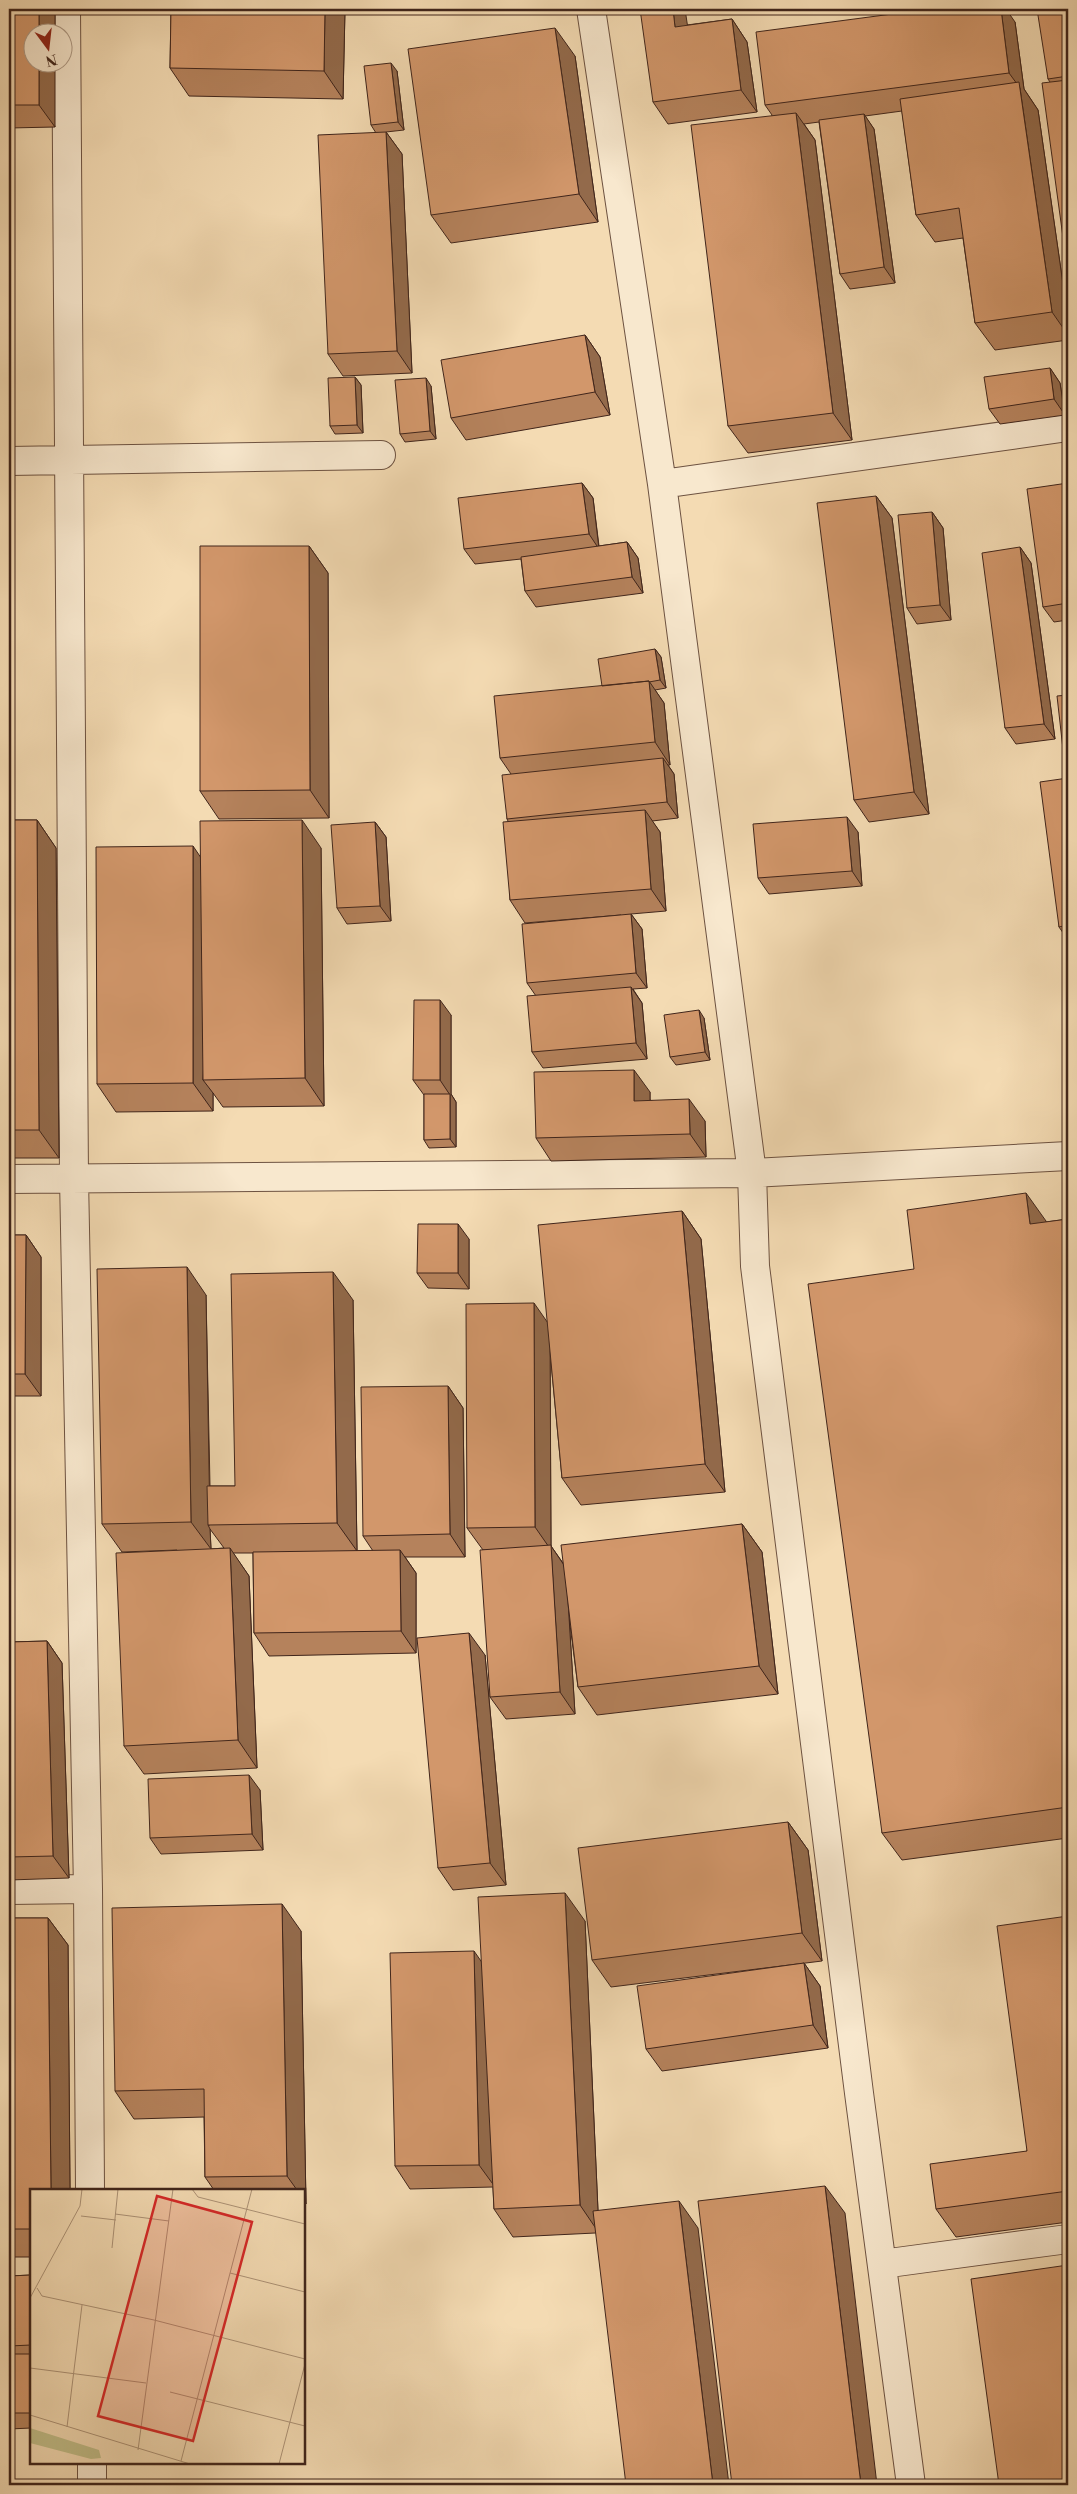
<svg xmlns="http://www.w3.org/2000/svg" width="1077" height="2494" viewBox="0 0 1077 2494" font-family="'Libre Bodoni',serif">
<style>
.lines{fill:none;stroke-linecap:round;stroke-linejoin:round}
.minor-casing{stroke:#6d5241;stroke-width:30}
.minor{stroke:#f8e8ce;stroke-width:28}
.wall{fill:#b5825c;stroke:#40251b;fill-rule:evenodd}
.shaded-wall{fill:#936a4b;stroke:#40251b}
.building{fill:#d2976b;stroke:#40251b}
.inset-road{fill:none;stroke:#ac9276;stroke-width:1}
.view{fill:#d62828;fill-opacity:0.15;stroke:#d62828;stroke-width:2.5}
.inset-edge{fill:none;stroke:#40251b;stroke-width:2.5}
</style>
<rect width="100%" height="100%" fill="#f4dbb3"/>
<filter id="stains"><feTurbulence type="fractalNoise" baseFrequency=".004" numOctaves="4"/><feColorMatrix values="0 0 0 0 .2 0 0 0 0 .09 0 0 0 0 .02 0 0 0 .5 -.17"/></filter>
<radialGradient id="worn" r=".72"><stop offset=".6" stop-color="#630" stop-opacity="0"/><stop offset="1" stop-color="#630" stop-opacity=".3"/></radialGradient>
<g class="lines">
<g class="minor-casing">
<path id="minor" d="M 66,9 L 74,1178 L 88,1889 L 90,2190
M 591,9 L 662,484 L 752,1173 L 755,1266 L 859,2093 L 911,2485
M 9,461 L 381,455
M 662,484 L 1068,427
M 9,1179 L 752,1173 L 1068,1156
M 9,1890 L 88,1889
M 882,2264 L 1068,2239
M 92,2463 L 92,2485"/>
</g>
<use href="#minor" class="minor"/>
</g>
<path class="wall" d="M 9,9 L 55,9 L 55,32 L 32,32 L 55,127 L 9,128 Z
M 171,9 L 345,9 L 343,99 L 189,96 L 170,68 Z
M 1068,9 L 1068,274 L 1050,82 L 1048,79 Z
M 732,19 L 747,42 L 757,112 L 668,124 L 653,102 L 687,25 Z
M 1015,22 L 1024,89 L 1038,110 L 1068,319 L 1068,340 L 995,350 L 975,323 L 963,238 L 935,242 L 916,215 L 902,111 L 865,116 L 874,129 L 895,283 L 850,289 L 840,274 L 819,122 L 804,124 L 815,140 L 852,440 L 748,453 L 728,426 L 772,115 L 765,105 Z
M 575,56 L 598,222 L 451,243 L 431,215 Z
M 397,71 L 404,130 L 386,132 L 402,154 L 412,373 L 343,376 L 328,354 L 376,133 L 371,125 Z
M 585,335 L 600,357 L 610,415 L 466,440 L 451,418 Z
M 1050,368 L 1060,383 L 1065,415 L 1000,424 L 989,409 Z
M 355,377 L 361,385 L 363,433 L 335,434 L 330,426 Z
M 431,386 L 436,439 L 405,442 L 400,434 Z
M 582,483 L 593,498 L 599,546 L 627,542 L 638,558 L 643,593 L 536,607 L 525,591 L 521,559 L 475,564 L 464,549 Z
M 1068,483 L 1068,620 L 1054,622 L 1043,607 Z
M 876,496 L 892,518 L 929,814 L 869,822 L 854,800 Z
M 932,512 L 943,528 L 951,620 L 917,624 L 907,608 Z
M 309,546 L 328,573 L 329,818 L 219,819 L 200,791 Z
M 1020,547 L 1031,563 L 1055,739 L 1016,744 L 1005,728 Z
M 655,649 L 661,657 L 666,688 L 655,690 L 664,703 L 670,765 L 668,765 L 674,774 L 678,818 L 652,821 L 660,832 L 666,911 L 631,914 L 642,929 L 647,988 L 633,989 L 642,1003 L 647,1059 L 543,1068 L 532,1052 L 536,996 L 527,983 L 621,915 L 525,923 L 510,900 L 508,821 L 507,819 L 511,774 L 500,758 Z
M 1068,778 L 1068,940 L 1059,927 Z
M 9,820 L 37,820 L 56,848 L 59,1158 L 9,1158 Z
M 375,822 L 386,837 L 391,921 L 347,924 L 337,908 Z
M 858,832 L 862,886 L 769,894 L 758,878 Z
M 321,848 L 324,1106 L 223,1107 L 213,1093 L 213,1111 L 116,1112 L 97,1084 L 201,858 Z
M 451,1015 L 451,1094 L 456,1102 L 456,1147 L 429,1148 L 424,1140 L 424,1095 L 413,1080 Z
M 704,1018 L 710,1060 L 676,1065 L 670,1057 Z
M 650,1092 L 650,1100 L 705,1121 L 706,1157 L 551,1161 L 536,1138 Z
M 682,1211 L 701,1239 L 725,1492 L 581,1505 L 562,1478 L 550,1352 L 551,1546 L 563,1563 L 742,1524 L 762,1552 L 778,1694 L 597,1715 L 578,1687 L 569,1617 L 575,1714 L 506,1719 L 490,1697 L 490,1550 L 483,1550 L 467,1528 L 547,1322 Z
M 1068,1219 L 1068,1838 L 902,1860 L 882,1833 L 914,1269 L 1046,1221 L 1046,1222 Z
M 9,1235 L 26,1235 L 41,1257 L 41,1396 L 9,1396 Z
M 469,1239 L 469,1289 L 428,1288 L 417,1273 Z
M 206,1295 L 210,1486 L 235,1486 L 353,1300 L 357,1551 L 373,1551 L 363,1536 L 448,1386 L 463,1408 L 465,1557 L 405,1557 L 416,1573 L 416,1653 L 269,1656 L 254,1633 L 253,1553 L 233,1553 L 249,1576 L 257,1768 L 144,1774 L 124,1746 L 177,1550 L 122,1552 L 102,1524 ZM 210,1529 L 224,1548 L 211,1549 Z
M 47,1641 L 62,1663 L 69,1878 L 9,1880 L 9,1642 Z
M 485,1655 L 506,1885 L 453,1890 L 438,1868 Z
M 260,1790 L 263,1850 L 161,1854 L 150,1838 Z
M 788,1822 L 808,1850 L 822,1961 L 611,1987 L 592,1960 Z
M 1068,1916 L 1068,2222 L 956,2237 L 936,2209 L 1027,2151 Z
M 9,1918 L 48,1918 L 68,1945 L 70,2190 L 31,2190 L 31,2257 L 9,2257 Z
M 585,1921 L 598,2211 L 698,2228 L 513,2237 L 494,2209 L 493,2187 L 410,2189 L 395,2166 L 482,1962 Z
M 301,1931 L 306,2204 L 304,2204 L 304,2190 L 214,2190 L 205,2177 L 204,2117 L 134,2119 L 115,2091 Z
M 804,1963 L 820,1986 L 828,2048 L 662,2071 L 646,2049 Z
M 31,2275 L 31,2428 L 9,2429 L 9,2276 Z"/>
<path class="shaded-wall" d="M 39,9 L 55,9 L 55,32 L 39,32 Z
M 325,9 L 345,9 L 343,99 L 324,71 Z
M 673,9 L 685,9 L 691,49 L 675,27 Z
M 1001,9 L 1006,9 L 1015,22 L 1024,89 L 1038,110 L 1068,319 L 1068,335 L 1052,312 L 1020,88 L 1009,73 Z
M 732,19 L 747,42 L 757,112 L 741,90 Z
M 555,28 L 575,56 L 598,222 L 579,194 Z
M 39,62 L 55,62 L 55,127 L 39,105 Z
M 391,63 L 397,71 L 404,130 L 398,122 Z
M 796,113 L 815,140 L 852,440 L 833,413 Z
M 864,114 L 874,129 L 895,283 L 884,267 Z
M 386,132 L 402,154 L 412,373 L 397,351 Z
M 585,335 L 600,357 L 610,415 L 595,392 Z
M 1050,368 L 1060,383 L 1065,415 L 1054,399 Z
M 355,377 L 361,385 L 363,433 L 357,425 Z
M 426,378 L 431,386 L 436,439 L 430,431 Z
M 582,483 L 593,498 L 599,549 L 589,534 Z
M 876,496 L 892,518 L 929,814 L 914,792 Z
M 932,512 L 943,528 L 951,620 L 940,605 Z
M 627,542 L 638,558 L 643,593 L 632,577 Z
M 309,546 L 328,573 L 329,818 L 310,790 Z
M 1020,547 L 1031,563 L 1055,739 L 1044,724 Z
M 655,649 L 661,657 L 666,688 L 660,680 Z
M 649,681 L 664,703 L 670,765 L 655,742 Z
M 663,758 L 674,774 L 678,818 L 667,802 Z
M 645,810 L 660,832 L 666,911 L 651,889 Z
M 847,817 L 858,832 L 862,886 L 852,871 Z
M 37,820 L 56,848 L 59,1158 L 39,1130 Z
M 302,820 L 321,848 L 324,1106 L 305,1078 Z
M 375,822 L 386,837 L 391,921 L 380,906 Z
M 193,846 L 212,874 L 203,1080 L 213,1093 L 213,1111 L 193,1083 Z
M 631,914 L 642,929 L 647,988 L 636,973 Z
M 631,987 L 642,1003 L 647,1059 L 636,1043 Z
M 440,1000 L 451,1015 L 451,1094 L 456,1102 L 456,1147 L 450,1139 L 450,1095 L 440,1080 Z
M 699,1010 L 704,1018 L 710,1060 L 705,1052 Z
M 634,1070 L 650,1092 L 650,1123 L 634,1101 Z
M 689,1099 L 705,1121 L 706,1157 L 690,1134 Z
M 1026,1193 L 1046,1221 L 1049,1252 L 1030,1224 Z
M 682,1211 L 701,1239 L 725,1492 L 705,1464 Z
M 458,1224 L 469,1239 L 469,1289 L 458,1273 Z
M 26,1235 L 41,1257 L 41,1396 L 25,1374 Z
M 187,1267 L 206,1295 L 210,1525 L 208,1525 L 210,1529 L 211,1549 L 191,1522 Z
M 333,1272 L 353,1300 L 357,1551 L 337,1523 Z
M 534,1303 L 550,1326 L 551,1546 L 566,1568 L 575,1714 L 560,1692 L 551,1550 L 535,1527 Z
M 448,1386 L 463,1408 L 465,1557 L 450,1534 Z
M 742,1524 L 762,1552 L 778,1694 L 759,1666 Z
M 230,1548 L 249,1576 L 257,1768 L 238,1740 Z
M 400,1550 L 416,1573 L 416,1653 L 401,1631 Z
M 469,1633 L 485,1655 L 506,1885 L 490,1863 Z
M 47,1641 L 62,1663 L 69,1878 L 53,1856 Z
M 249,1775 L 260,1790 L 263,1850 L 252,1834 Z
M 788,1822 L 808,1850 L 822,1961 L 802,1933 Z
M 565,1893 L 585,1921 L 599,2233 L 580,2205 Z
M 282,1904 L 301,1931 L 306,2204 L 304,2200 L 304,2190 L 297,2190 L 287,2176 Z
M 48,1918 L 68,1945 L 70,2190 L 51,2190 Z
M 474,1951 L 490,1974 L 495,2187 L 479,2165 Z
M 804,1963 L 820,1986 L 828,2048 L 813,2025 Z
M 825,2186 L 845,2213 L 877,2485 L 861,2485 Z
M 679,2201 L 698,2228 L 729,2485 L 713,2485 Z"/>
<path class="building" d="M 9,9 L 39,9 L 39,32 L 32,32 L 32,62 L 39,62 L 39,105 L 9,105 Z
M 171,9 L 325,9 L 324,71 L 170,68 Z
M 640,9 L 673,9 L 675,27 L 732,19 L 741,90 L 653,102 Z
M 893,9 L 930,9 L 894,13 Z
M 930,9 L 1001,9 L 1009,73 L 765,105 L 756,32 Z
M 1037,9 L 1068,9 L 1068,76 L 1048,79 Z
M 555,28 L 579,194 L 431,215 L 408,49 Z
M 391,63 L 398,122 L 371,125 L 364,66 Z
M 1068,80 L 1068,274 L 1042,83 Z
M 1019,82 L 1052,312 L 975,323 L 959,208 L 916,215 L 900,99 Z
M 796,113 L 833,413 L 728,426 L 691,125 Z
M 864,114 L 884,267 L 840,274 L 819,120 Z
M 386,132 L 397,351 L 328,354 L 318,135 Z
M 585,335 L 595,392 L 451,418 L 441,360 Z
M 1050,368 L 1054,399 L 989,409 L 984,377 Z
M 355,377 L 357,425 L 330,426 L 328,378 Z
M 426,378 L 430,431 L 400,434 L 395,380 Z
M 582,483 L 589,534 L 464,549 L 458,498 Z
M 1068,483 L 1068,603 L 1043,607 L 1027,489 Z
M 876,496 L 914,792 L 854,800 L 817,503 Z
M 932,512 L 940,605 L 907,608 L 898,515 Z
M 627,542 L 632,577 L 525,591 L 521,557 Z
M 200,546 L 309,546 L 310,790 L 200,791 Z
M 1020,547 L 1044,724 L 1005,728 L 982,553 Z
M 655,649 L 660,680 L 649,682 L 649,681 L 602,686 L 598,659 Z
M 649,681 L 655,742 L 500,758 L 494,696 Z
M 1068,695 L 1068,767 L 1065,767 L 1057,696 Z
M 663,758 L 667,802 L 507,819 L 502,775 Z
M 1068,778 L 1068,925 L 1059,927 L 1040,782 Z
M 645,810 L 651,889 L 510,900 L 503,822 Z
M 847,817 L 852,871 L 758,878 L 753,824 Z
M 9,820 L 37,820 L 39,1130 L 9,1130 Z
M 302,820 L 305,1078 L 203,1080 L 200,821 Z
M 375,822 L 380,906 L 337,908 L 331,825 Z
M 193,846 L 193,1083 L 97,1084 L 96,847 Z
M 631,914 L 636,973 L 527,983 L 522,924 Z
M 631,987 L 636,1043 L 532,1052 L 527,996 Z
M 414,1000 L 440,1000 L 440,1080 L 413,1080 Z
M 699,1010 L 705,1052 L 670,1057 L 664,1015 Z
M 634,1070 L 634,1101 L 689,1099 L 690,1134 L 536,1138 L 534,1072 Z
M 424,1094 L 450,1094 L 450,1139 L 424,1140 Z
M 1026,1193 L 1030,1224 L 1068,1219 L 1068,1807 L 882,1833 L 808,1284 L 914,1269 L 907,1210 Z
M 682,1211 L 705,1464 L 562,1478 L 538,1225 Z
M 418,1224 L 458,1224 L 458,1273 L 417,1273 Z
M 9,1235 L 26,1235 L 25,1374 L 9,1374 Z
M 187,1267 L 191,1522 L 102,1524 L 97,1269 Z
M 333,1272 L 337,1523 L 208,1525 L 207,1486 L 235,1486 L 231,1274 Z
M 534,1303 L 535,1527 L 467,1528 L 466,1304 Z
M 448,1386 L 450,1534 L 363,1536 L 361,1387 Z
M 742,1524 L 759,1666 L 578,1687 L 561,1545 Z
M 551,1545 L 560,1692 L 490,1697 L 480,1550 Z
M 230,1548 L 238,1740 L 124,1746 L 116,1553 Z
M 400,1550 L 401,1631 L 254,1633 L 253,1552 Z
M 469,1633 L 490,1863 L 438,1868 L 417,1638 Z
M 47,1641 L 53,1856 L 9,1857 L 9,1642 Z
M 249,1775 L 252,1834 L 150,1838 L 148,1779 Z
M 788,1822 L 802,1933 L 592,1960 L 578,1848 Z
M 565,1893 L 580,2205 L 494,2209 L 478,1897 Z
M 282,1904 L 287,2176 L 205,2177 L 204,2089 L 115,2091 L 112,1908 Z
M 1068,1916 L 1068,2191 L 936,2209 L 930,2164 L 1027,2151 L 997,1926 Z
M 9,1918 L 48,1918 L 51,2190 L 31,2190 L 31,2229 L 9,2229 Z
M 474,1951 L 479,2165 L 395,2166 L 390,1953 Z
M 804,1963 L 813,2025 L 646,2049 L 637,1986 Z
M 825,2186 L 861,2485 L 732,2485 L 698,2201 Z
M 679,2201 L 713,2485 L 626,2485 L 593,2211 Z
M 1068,2265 L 1068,2485 L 999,2485 L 971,2279 Z
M 31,2275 L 31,2345 L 9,2346 L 9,2276 Z
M 9,2354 L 31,2354 L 31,2413 L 9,2413 Z"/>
<g transform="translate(30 2189)">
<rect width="275" height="275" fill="#f4dbb3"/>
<path d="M 0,239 L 69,261 L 71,269 L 61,270 L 0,254 Z" fill="#c1be89"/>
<path class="inset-road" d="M 162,0 L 168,8 L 275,35M 85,25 L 139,32M 51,27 L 86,31M 82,59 L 88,0M 200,84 L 275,103M 7,99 L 12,107 L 124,131 L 275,170M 0,109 L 50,17 L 52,0M 0,179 L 116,194M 140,203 L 275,237M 0,226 L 160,275M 37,238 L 52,116M 108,261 L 143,0M 151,272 L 222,0M 249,275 L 275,175"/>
<path class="view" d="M 127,7 L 222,33 L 163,252 L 68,227 Z"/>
<rect width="275" height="275" class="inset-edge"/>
</g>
<rect width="1077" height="2494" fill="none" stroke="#f4dbb3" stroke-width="30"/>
<rect x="10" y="10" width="1057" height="2474" fill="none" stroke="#40251b" stroke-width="2.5"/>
<rect x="15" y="15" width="1047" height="2464" fill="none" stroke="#40251b"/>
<g transform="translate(48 48) rotate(165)"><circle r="24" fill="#f8e8ce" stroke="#ae9a86"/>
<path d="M0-4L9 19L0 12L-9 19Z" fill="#8f2418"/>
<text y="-8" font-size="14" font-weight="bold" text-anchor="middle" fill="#40251b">N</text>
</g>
<rect width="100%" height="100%" filter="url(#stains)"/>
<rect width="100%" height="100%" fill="url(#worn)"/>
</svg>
